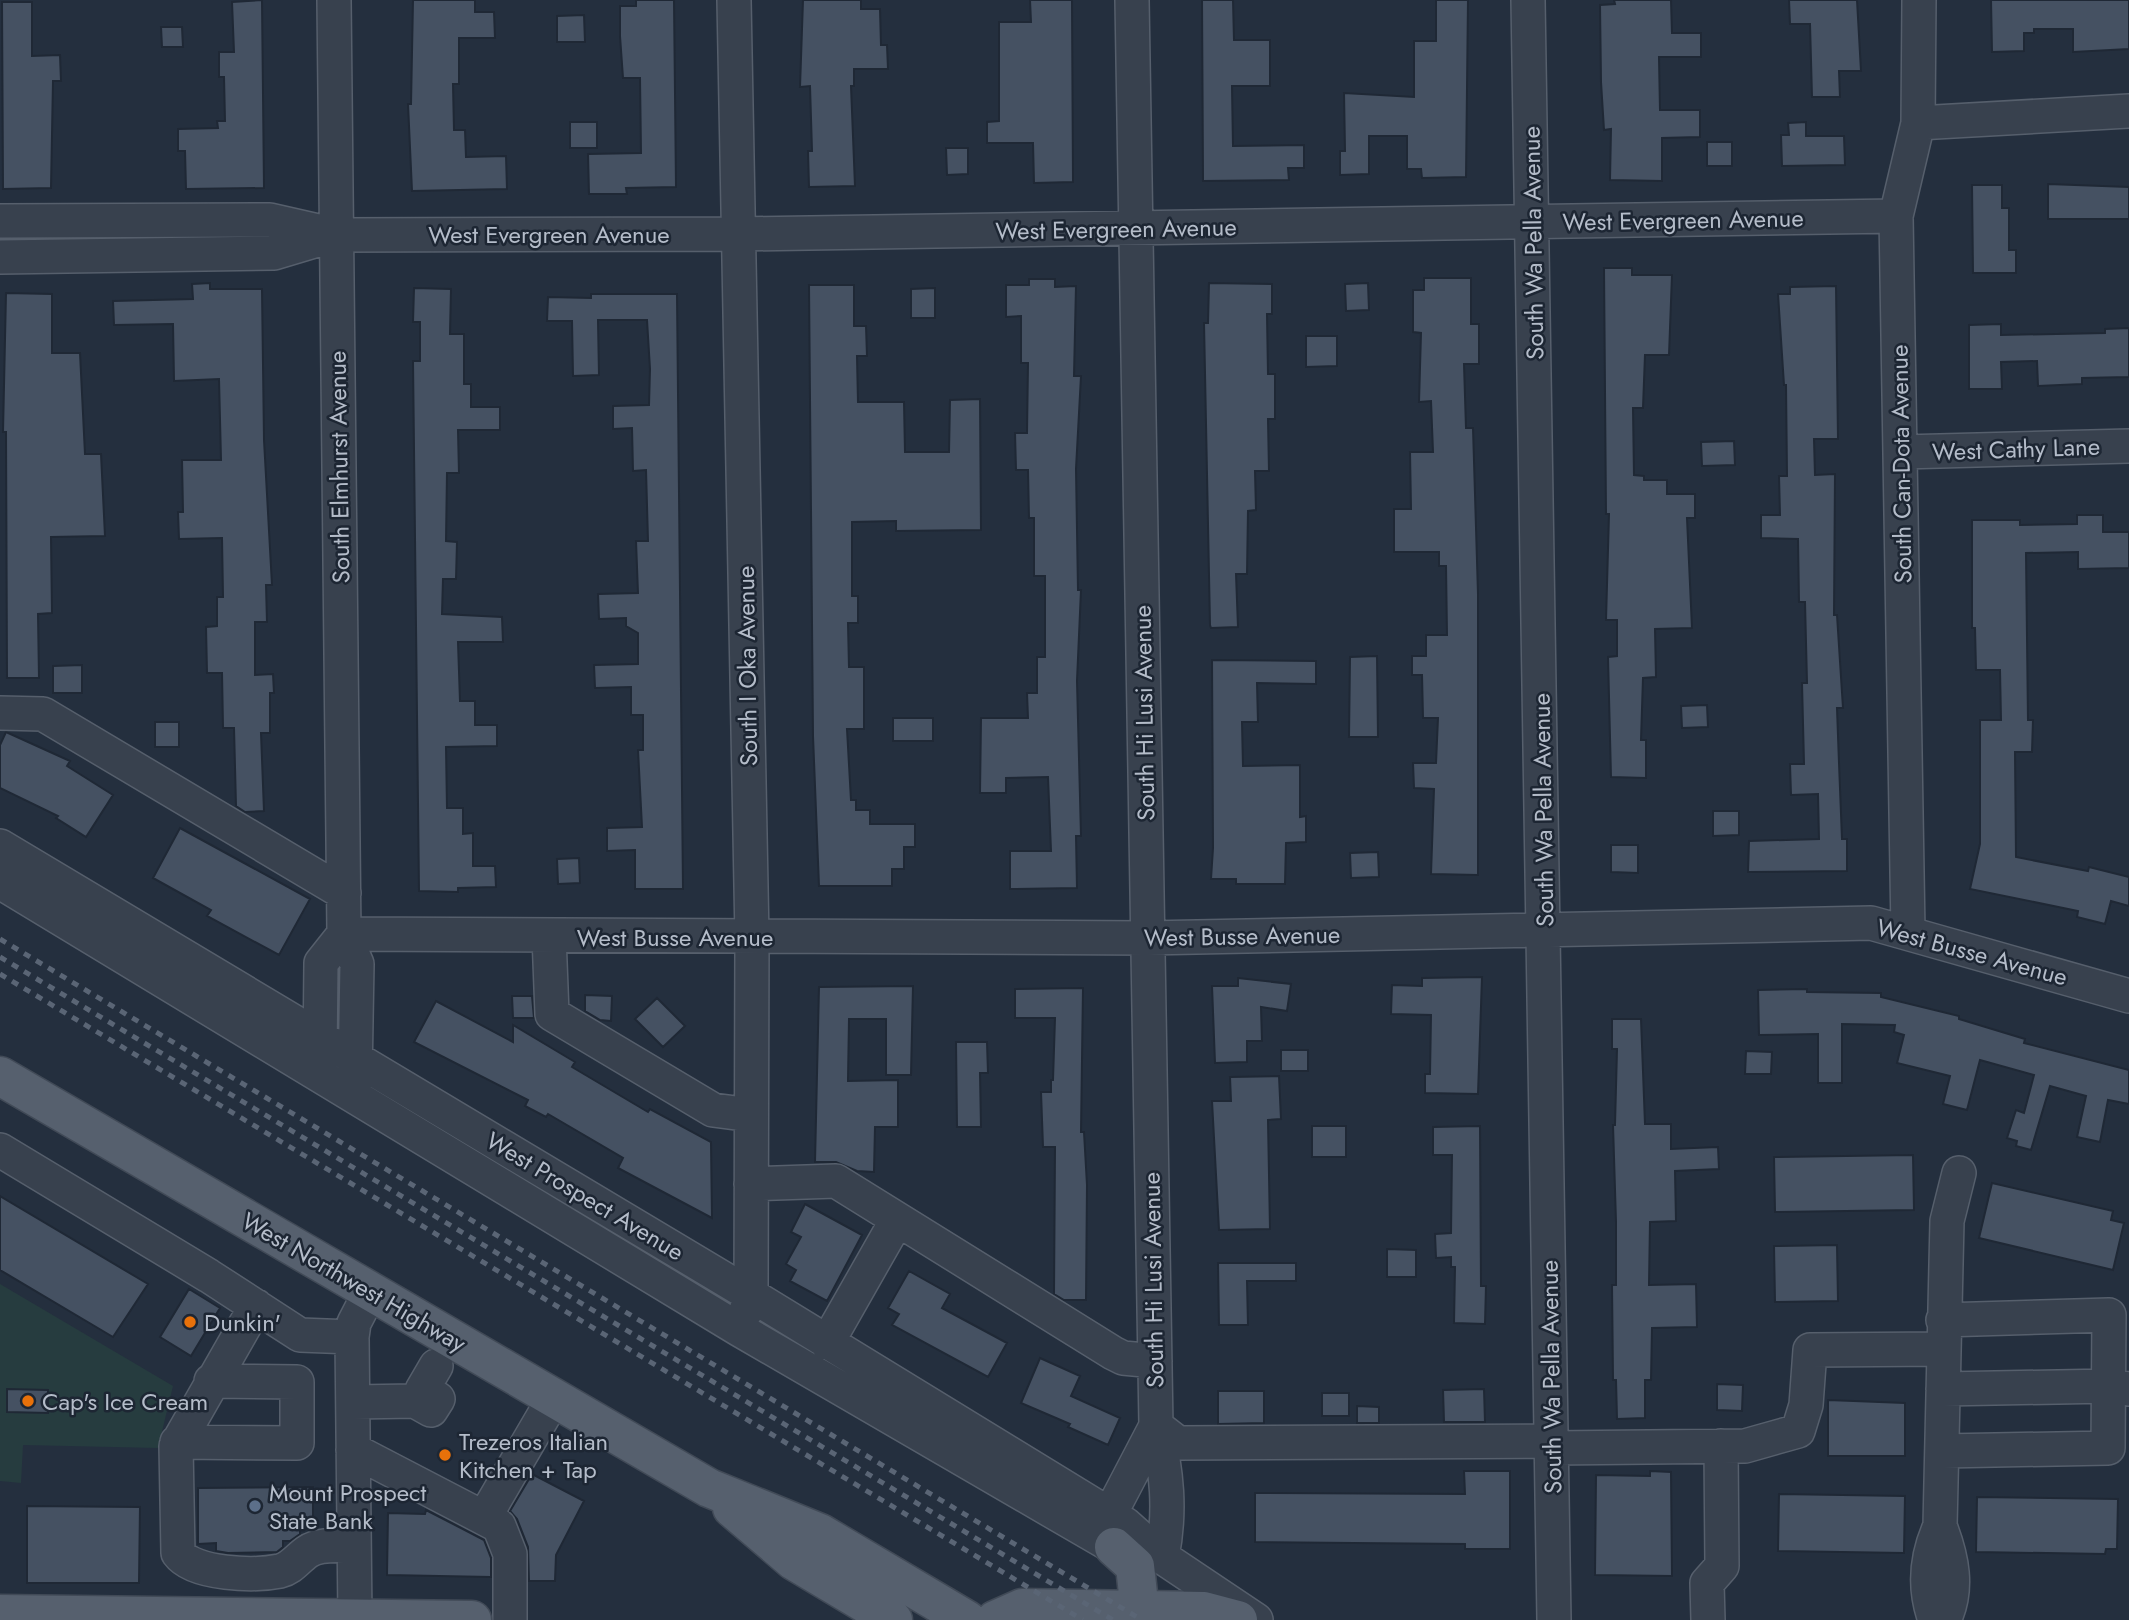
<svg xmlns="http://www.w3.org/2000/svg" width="2129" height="1620" viewBox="0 0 2129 1620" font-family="Jost,sans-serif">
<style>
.green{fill:#263c3f}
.building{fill:#455162;stroke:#1f2835;stroke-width:2}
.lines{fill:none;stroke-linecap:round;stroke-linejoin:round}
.minor-casing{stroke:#565f6c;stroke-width:36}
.major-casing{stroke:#414a57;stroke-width:41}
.minor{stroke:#38414e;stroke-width:33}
.major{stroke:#56606e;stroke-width:38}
.rail{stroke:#5a6575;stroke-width:5;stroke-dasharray:7 7;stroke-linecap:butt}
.food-dot{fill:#e8710a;stroke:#1d2633;stroke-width:2.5}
.service-dot{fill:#5c6f8a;stroke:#1d2633;stroke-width:2.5}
.labels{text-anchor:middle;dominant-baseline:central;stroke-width:5;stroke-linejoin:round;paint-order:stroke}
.street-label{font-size:24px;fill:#b4bcc9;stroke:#1d2633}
.poi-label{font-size:24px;fill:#b4bcc9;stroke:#1d2633;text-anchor:start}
</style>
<rect width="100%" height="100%" fill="#242f3e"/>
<path class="green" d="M 0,1284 L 173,1386 L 158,1448 L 23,1445 L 21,1483 L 0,1481 Z"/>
<path class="building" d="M 262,0 L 264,188 L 186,189 L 185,151 L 178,151 L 178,129 L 218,128 L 217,121 L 225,121 L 224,77 L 219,77 L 219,52 L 234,52 L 232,2 Z
M 413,0 L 475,0 L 475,12 L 494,12 L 495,38 L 459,38 L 459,84 L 453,84 L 454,130 L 465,130 L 466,157 L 506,156 L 507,189 L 412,191 L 408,104 L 411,104 Z
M 636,0 L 674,0 L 676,187 L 626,188 L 627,194 L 589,194 L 588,154 L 641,153 L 640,78 L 623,78 L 620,36 L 620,6 L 636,6 Z
M 803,0 L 861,0 L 861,9 L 880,9 L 881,45 L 887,45 L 888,69 L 854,69 L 854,86 L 851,86 L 855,186 L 809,187 L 808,151 L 812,151 L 810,86 L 800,87 Z
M 1030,0 L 1072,0 L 1073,182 L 1034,183 L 1033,143 L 987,143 L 987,122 L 999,121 L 999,22 L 1031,22 Z
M 1202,0 L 1233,0 L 1234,40 L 1270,40 L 1270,86 L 1232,86 L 1233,146 L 1304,145 L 1304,168 L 1288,168 L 1289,180 L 1203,181 Z
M 1436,0 L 1468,0 L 1466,177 L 1422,178 L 1421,169 L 1407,169 L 1407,136 L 1369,136 L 1369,174 L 1340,175 L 1340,151 L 1345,151 L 1344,93 L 1414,97 L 1414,41 L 1436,41 Z
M 1614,0 L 1671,0 L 1672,33 L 1701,33 L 1701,57 L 1659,57 L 1660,110 L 1700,110 L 1700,137 L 1662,138 L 1662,181 L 1610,180 L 1611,129 L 1604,130 L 1601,82 L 1600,5 L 1615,4 Z
M 1789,0 L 1857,0 L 1861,71 L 1839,71 L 1840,97 L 1812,97 L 1810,24 L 1790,24 Z
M 1991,0 L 2129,0 L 2129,49 L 2073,52 L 2073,29 L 2034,29 L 2034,33 L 2024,33 L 2024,51 L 1992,52 Z
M 2,2 L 32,2 L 32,56 L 60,55 L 61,81 L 53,81 L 51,188 L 3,189 Z
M 584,15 L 585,42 L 557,42 L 557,16 Z
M 161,27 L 182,27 L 183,47 L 162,47 Z
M 570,122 L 597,122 L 597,148 L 570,148 Z
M 1806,122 L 1806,136 L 1844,136 L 1845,165 L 1782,166 L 1781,135 L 1789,135 L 1788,123 Z
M 1707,142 L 1732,142 L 1732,166 L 1707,166 Z
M 946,148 L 968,148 L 968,174 L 947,175 Z
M 2048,184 L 2129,187 L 2129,219 L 2048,219 Z
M 1972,185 L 2002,185 L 2002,208 L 2009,208 L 2009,250 L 2016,250 L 2016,273 L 1973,273 Z
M 1604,268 L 1632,268 L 1632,275 L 1672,275 L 1669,355 L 1645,355 L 1643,408 L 1633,408 L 1634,475 L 1644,476 L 1644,480 L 1667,480 L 1667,494 L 1695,494 L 1695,518 L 1687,518 L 1692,628 L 1655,629 L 1656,677 L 1643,678 L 1641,740 L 1646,740 L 1646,778 L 1611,777 L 1608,657 L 1617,656 L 1617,620 L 1606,620 L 1609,514 L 1606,514 Z
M 1424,278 L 1471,278 L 1471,324 L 1479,324 L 1479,364 L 1464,364 L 1466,428 L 1473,428 L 1478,594 L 1478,875 L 1431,874 L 1434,789 L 1414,788 L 1413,763 L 1436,763 L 1438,718 L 1423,718 L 1422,675 L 1412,675 L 1412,656 L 1426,656 L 1426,635 L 1447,635 L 1446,566 L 1439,566 L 1439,552 L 1394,552 L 1394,509 L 1411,509 L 1410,452 L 1433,452 L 1431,401 L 1419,402 L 1421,333 L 1413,332 L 1413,290 L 1424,290 Z
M 1029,279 L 1055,279 L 1055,287 L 1076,286 L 1074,376 L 1081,376 L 1076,469 L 1078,590 L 1081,590 L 1077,681 L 1081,836 L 1076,836 L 1077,888 L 1010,889 L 1010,851 L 1051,851 L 1048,777 L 1006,778 L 1006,793 L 980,793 L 981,718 L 1028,718 L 1027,693 L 1037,693 L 1037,657 L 1045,657 L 1045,576 L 1034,576 L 1034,518 L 1029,518 L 1028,470 L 1016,470 L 1015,433 L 1027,433 L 1028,363 L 1021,363 L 1021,316 L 1006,317 L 1006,285 L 1029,285 Z
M 210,283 L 210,289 L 262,289 L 264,440 L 272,585 L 266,585 L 267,622 L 255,622 L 255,675 L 273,674 L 274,693 L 270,693 L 270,733 L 261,733 L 264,811 L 245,812 L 236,806 L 234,728 L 223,728 L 222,673 L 207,673 L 206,627 L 217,626 L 217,597 L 223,597 L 222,538 L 179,539 L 178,512 L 183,512 L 182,460 L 221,460 L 219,379 L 174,381 L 173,324 L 114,325 L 113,301 L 193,299 L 192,284 Z
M 1209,283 L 1272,284 L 1272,314 L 1267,314 L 1268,374 L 1275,374 L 1275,419 L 1268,419 L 1269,471 L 1255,471 L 1256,510 L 1248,511 L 1247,574 L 1236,574 L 1238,627 L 1211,628 L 1210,625 L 1204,323 L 1208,323 Z
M 1368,283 L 1369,310 L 1346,311 L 1345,284 Z
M 809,285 L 854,285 L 854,326 L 866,326 L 867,356 L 857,356 L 858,402 L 904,402 L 905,452 L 949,452 L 950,400 L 980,399 L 981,530 L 896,531 L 896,521 L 852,522 L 852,596 L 858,596 L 858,623 L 848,623 L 849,667 L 864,667 L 864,729 L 847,729 L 851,800 L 856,800 L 856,810 L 870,810 L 870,824 L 915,824 L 915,847 L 904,847 L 904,869 L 892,869 L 892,886 L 819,886 L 813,736 Z
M 1836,286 L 1838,439 L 1814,439 L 1815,475 L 1835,474 L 1834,615 L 1837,615 L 1843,708 L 1837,708 L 1839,763 L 1842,839 L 1847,839 L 1847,871 L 1748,872 L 1749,841 L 1819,839 L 1818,794 L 1791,795 L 1790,764 L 1804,764 L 1802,683 L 1807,683 L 1805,602 L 1799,602 L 1798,539 L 1761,538 L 1761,515 L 1780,515 L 1779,476 L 1787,476 L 1786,385 L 1784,385 L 1778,294 L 1790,294 L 1790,287 Z
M 414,288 L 451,289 L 450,334 L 464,334 L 464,384 L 471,384 L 471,407 L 500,407 L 500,430 L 458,430 L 459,473 L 447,473 L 446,541 L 457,542 L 456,579 L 443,579 L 442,614 L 502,617 L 503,642 L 458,642 L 460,701 L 475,701 L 475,725 L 497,725 L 497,746 L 446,747 L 447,808 L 463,808 L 463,834 L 473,833 L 473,866 L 495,866 L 496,887 L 458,888 L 458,892 L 419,891 L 413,361 L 420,361 L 420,322 L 413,322 Z
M 935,288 L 935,318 L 911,318 L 911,289 Z
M 6,293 L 52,294 L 52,353 L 80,353 L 85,454 L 101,454 L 105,536 L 51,537 L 52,613 L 38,614 L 39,678 L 7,678 L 6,432 L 3,432 Z
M 591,294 L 677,294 L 683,889 L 635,889 L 635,850 L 607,851 L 607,828 L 642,827 L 638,750 L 643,750 L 643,715 L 631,715 L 631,687 L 595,688 L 594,665 L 638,664 L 638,633 L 626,626 L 626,618 L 599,619 L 598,594 L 638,593 L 636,541 L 648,541 L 646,470 L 633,471 L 632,428 L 613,429 L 613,406 L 649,405 L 650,369 L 647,320 L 598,320 L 599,375 L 573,376 L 572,321 L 547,321 L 548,297 L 591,298 Z
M 2001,324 L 2001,335 L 2105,333 L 2105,329 L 2129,328 L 2129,377 L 2082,378 L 2082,384 L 2038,386 L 2037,361 L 2001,362 L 2002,389 L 1969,389 L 1969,325 Z
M 1306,336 L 1337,336 L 1337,366 L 1306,367 Z
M 1734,441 L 1735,465 L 1702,466 L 1701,442 Z
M 2077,515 L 2103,515 L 2103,532 L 2129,532 L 2129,568 L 2078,569 L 2078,552 L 2026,553 L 2028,720 L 2033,720 L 2032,752 L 2015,752 L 2016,857 L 2088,871 L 2089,867 L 2129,877 L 2129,906 L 2111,901 L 2105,924 L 2077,917 L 2078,911 L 1970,889 L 1980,844 L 1980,720 L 2001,720 L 2000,670 L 1976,670 L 1975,628 L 1972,628 L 1972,520 L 2020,520 L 2020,525 L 2077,524 Z
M 1377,656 L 1378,737 L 1349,737 L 1350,657 Z
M 1212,660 L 1316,661 L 1316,684 L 1257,683 L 1258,722 L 1242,722 L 1243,766 L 1300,765 L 1300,817 L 1306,816 L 1306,842 L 1286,843 L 1285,884 L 1236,884 L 1236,879 L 1211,879 L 1213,848 Z
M 82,665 L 82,693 L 53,693 L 53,666 Z
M 1707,705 L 1708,727 L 1682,728 L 1681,706 Z
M 893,718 L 933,718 L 933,741 L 893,741 Z
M 155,722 L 179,722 L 179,747 L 155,747 Z
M 6,732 L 70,761 L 67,766 L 113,795 L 86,837 L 56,818 L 58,816 L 0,788 L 0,745 Z
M 1713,811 L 1739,811 L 1739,835 L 1713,836 Z
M 180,828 L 310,899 L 279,955 L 207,916 L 211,910 L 153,878 Z
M 1611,845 L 1638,845 L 1638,873 L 1611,872 Z
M 1378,852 L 1379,877 L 1351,878 L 1350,853 Z
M 579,858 L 580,883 L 558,884 L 557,859 Z
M 1482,977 L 1478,1094 L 1425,1093 L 1425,1074 L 1430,1074 L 1431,1015 L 1391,1014 L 1392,985 L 1422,986 L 1422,978 Z
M 1238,978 L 1291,984 L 1287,1011 L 1261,1007 L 1262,1041 L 1247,1041 L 1247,1062 L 1215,1063 L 1212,986 L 1238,986 Z
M 913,986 L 911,1075 L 886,1075 L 886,1019 L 849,1019 L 848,1081 L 898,1080 L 898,1127 L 875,1127 L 874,1172 L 857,1171 L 836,1162 L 815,1162 L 819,987 Z
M 1083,988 L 1081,1132 L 1084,1132 L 1087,1185 L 1086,1300 L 1064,1300 L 1054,1294 L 1055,1147 L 1043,1147 L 1041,1092 L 1051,1092 L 1051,1080 L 1053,1080 L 1055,1018 L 1015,1018 L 1015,989 Z
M 1807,989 L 1807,992 L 1881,993 L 1881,997 L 1959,1016 L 1959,1019 L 2025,1039 L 2024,1043 L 2129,1070 L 2129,1104 L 2108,1100 L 2100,1142 L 2077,1137 L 2086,1096 L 2050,1086 L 2031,1150 L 2016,1146 L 2017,1141 L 2007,1138 L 2016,1110 L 2024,1113 L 2034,1075 L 1980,1060 L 1967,1110 L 1943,1104 L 1950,1076 L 1897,1063 L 1904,1035 L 1894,1032 L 1895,1025 L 1842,1024 L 1842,1083 L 1818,1083 L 1818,1034 L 1759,1035 L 1758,990 Z
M 585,995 L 612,996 L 611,1021 L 600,1020 L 585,1011 Z
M 512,996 L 532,996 L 534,1018 L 513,1018 Z
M 657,998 L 685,1026 L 663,1047 L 635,1019 Z
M 436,1001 L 513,1042 L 513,1025 L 575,1062 L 572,1067 L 648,1112 L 650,1109 L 711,1142 L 712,1218 L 618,1168 L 623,1158 L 548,1114 L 546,1117 L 525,1106 L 528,1100 L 414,1042 Z
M 1612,1019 L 1641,1019 L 1645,1124 L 1671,1124 L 1671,1149 L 1718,1147 L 1719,1169 L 1675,1171 L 1676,1221 L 1650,1222 L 1649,1285 L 1696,1284 L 1697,1327 L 1652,1328 L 1651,1380 L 1645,1380 L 1645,1418 L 1617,1419 L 1616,1380 L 1613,1380 L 1612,1285 L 1616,1285 L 1616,1222 L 1613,1125 L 1615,1125 L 1617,1049 L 1612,1049 Z
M 956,1042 L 987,1042 L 988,1073 L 980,1073 L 981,1127 L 957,1127 Z
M 1281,1050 L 1308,1050 L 1308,1071 L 1281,1071 Z
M 1746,1051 L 1772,1052 L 1771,1074 L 1745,1074 Z
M 1279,1076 L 1281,1119 L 1268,1120 L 1270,1229 L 1219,1230 L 1212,1101 L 1231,1101 L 1230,1077 Z
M 1312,1126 L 1346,1126 L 1346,1157 L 1312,1157 Z
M 1480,1126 L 1481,1286 L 1486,1286 L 1485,1324 L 1454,1323 L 1455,1267 L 1451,1267 L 1451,1257 L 1436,1258 L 1435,1234 L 1451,1233 L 1452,1155 L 1433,1155 L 1433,1127 Z
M 1913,1155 L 1914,1210 L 1775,1212 L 1774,1157 Z
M 1992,1183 L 2113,1211 L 2111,1220 L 2124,1223 L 2113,1270 L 1979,1238 Z
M 0,1196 L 148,1284 L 113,1337 L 0,1270 Z
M 805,1204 L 862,1235 L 827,1301 L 790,1281 L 796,1270 L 786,1264 L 801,1237 L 791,1232 Z
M 1837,1245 L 1838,1301 L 1775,1302 L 1774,1246 Z
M 1387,1249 L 1416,1250 L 1416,1277 L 1387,1277 Z
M 1218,1263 L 1296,1263 L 1296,1281 L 1247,1281 L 1248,1325 L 1219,1325 Z
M 909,1271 L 950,1294 L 942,1308 L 1007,1343 L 988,1377 L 892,1325 L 899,1314 L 888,1308 Z
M 189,1289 L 220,1308 L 191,1356 L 160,1337 Z
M 1040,1358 L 1080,1376 L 1071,1396 L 1120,1418 L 1108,1445 L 1068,1427 L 1070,1424 L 1021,1403 Z
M 1717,1384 L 1743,1385 L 1742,1411 L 1717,1410 Z
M 7,1389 L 48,1390 L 48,1413 L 7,1412 Z
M 1484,1389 L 1485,1422 L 1444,1422 L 1443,1390 Z
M 1218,1391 L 1264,1391 L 1264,1423 L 1218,1424 Z
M 1322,1393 L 1349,1393 L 1349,1416 L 1322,1416 Z
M 1828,1400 L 1905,1403 L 1905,1456 L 1828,1456 Z
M 1357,1406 L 1379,1407 L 1379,1423 L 1357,1423 Z
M 1464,1471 L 1510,1471 L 1510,1549 L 1465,1549 L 1465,1544 L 1255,1542 L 1255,1493 L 1465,1494 Z
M 1650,1471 L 1671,1472 L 1672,1576 L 1595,1575 L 1596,1475 L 1650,1476 Z
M 532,1474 L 584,1501 L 556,1555 L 555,1581 L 529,1581 L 528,1547 L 517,1519 L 510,1511 Z
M 313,1487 L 313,1524 L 300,1524 L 300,1534 L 290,1541 L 283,1541 L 283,1547 L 277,1552 L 228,1553 L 216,1551 L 216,1543 L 198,1544 L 198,1488 Z
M 1779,1494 L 1905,1496 L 1904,1553 L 1778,1551 Z
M 1977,1497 L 2118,1499 L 2117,1549 L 2106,1549 L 2105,1554 L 1976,1552 Z
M 27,1506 L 140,1507 L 139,1583 L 27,1583 Z
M 426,1510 L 484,1540 L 491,1558 L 491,1577 L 387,1575 L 388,1513 L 425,1514 Z"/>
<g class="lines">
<g class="minor-casing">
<path id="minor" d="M 334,0 L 344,934 L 357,964 L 355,1078
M 734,0 L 752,938 L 751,1295 L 746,1311
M 1132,0 L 1156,1426 C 1167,1471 1171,1511 1162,1557
M 1528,0 L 1554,1620
M 1918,123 L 2129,111
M 0,221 L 270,220 L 336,235 L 739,234 L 1896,216
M 0,257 L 274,253 L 334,235
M 1902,452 L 2129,446
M 0,713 L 43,714 L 344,893
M 0,846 L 751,1295 L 1125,1524 L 1162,1557 L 1256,1620
M 0,882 L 740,1330 L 1112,1546 L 1139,1552
M 1908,931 L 1896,216 L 1918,123 L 1919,0
M 344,934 L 1147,938 L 1871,923 L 2129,996
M 549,936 L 552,1014 L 713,1110 L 751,1115
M 320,1057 L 321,963 L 344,934
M 0,1150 L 209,1276 L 300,1335 L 352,1337
M 751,1184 L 836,1181 L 1113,1353 L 1123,1358 L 1155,1361
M 256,1306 L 176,1446 L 178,1553 C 194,1575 255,1576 280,1571 C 292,1568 297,1559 307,1552 C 320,1543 339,1546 354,1546
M 827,1343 L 897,1220
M 1943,1389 L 2110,1386 L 2129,1389
M 353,1402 L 415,1401 L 431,1410 L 438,1399 L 422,1390 L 436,1366
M 1156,1426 L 1178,1443 L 1552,1441
M 177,1442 L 297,1443 L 297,1382 L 211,1381
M 1552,1448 L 1745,1446 L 1798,1431 L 1806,1405 L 1810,1350 L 1943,1349
M 353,1450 L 499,1526 L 510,1554 L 510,1620
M 1943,1451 L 2108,1448 L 2109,1315 L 1943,1320
M 1109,1516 L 1156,1426
M 484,1518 L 554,1398
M 1940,1526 C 1952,1557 1959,1589 1944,1620
M 355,1619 L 352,1337 L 354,1323 L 370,1292
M 1708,1620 L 1707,1583 L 1722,1566 L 1721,1446
M 1935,1620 C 1923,1587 1926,1557 1940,1526 L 1947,1221 L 1959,1173"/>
</g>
<g class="major-casing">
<path id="major" d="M 0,1076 L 709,1488 L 820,1533 L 967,1620
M 732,1508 L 794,1561 L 893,1620
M 1114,1547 L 1135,1566 L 1138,1594 L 1131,1609
M 0,1614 L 472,1620
M 995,1620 L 1022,1608 L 1204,1611 L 1238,1620"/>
</g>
<use href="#minor" class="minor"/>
<use href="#major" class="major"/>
<path class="rail" d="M 0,939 L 1142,1620
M 0,957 L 1113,1620
M 0,974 L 1083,1620"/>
</g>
<g class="food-dot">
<circle cx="190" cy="1322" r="7"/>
<circle cx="28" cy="1401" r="7"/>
<circle cx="445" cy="1455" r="7"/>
</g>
<circle class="service-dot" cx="255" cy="1506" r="7"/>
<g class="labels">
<g class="street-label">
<text transform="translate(1683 220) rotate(-1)">West Evergreen Avenue</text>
<text transform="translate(1116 229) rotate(-1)">West Evergreen Avenue</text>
<text x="549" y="234">West Evergreen Avenue</text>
<text transform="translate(1533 243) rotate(-91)">South Wa Pella Avenue</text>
<text transform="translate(2016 449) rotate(-2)">West Cathy Lane</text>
<text transform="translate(1901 464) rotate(-91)">South Can-Dota Avenue</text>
<text transform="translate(339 467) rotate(-91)">South Elmhurst Avenue</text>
<text transform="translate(747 666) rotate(-91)">South I Oka Avenue</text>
<text transform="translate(1144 713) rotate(-91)">South Hi Lusi Avenue</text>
<text transform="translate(1543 810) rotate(-91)">South Wa Pella Avenue</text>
<text transform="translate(1242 936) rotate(-1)">West Busse Avenue</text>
<text x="675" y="937">West Busse Avenue</text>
<text transform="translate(1972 952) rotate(15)">West Busse Avenue</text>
<text transform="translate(585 1196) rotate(31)">West Prospect Avenue</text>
<text transform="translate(1153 1280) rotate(-91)">South Hi Lusi Avenue</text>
<text transform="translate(354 1282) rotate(30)">West Northwest Highway</text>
<text transform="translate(1551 1377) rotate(-91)">South Wa Pella Avenue</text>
</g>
<g class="poi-label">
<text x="204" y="1322">Dunkin'</text>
<text x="42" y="1401">Cap's Ice Cream</text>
<text x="459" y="1441">Trezeros Italian<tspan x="459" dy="28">Kitchen + Tap</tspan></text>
<text x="269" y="1492">Mount Prospect<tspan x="269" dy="28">State Bank</tspan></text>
</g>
</g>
</svg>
